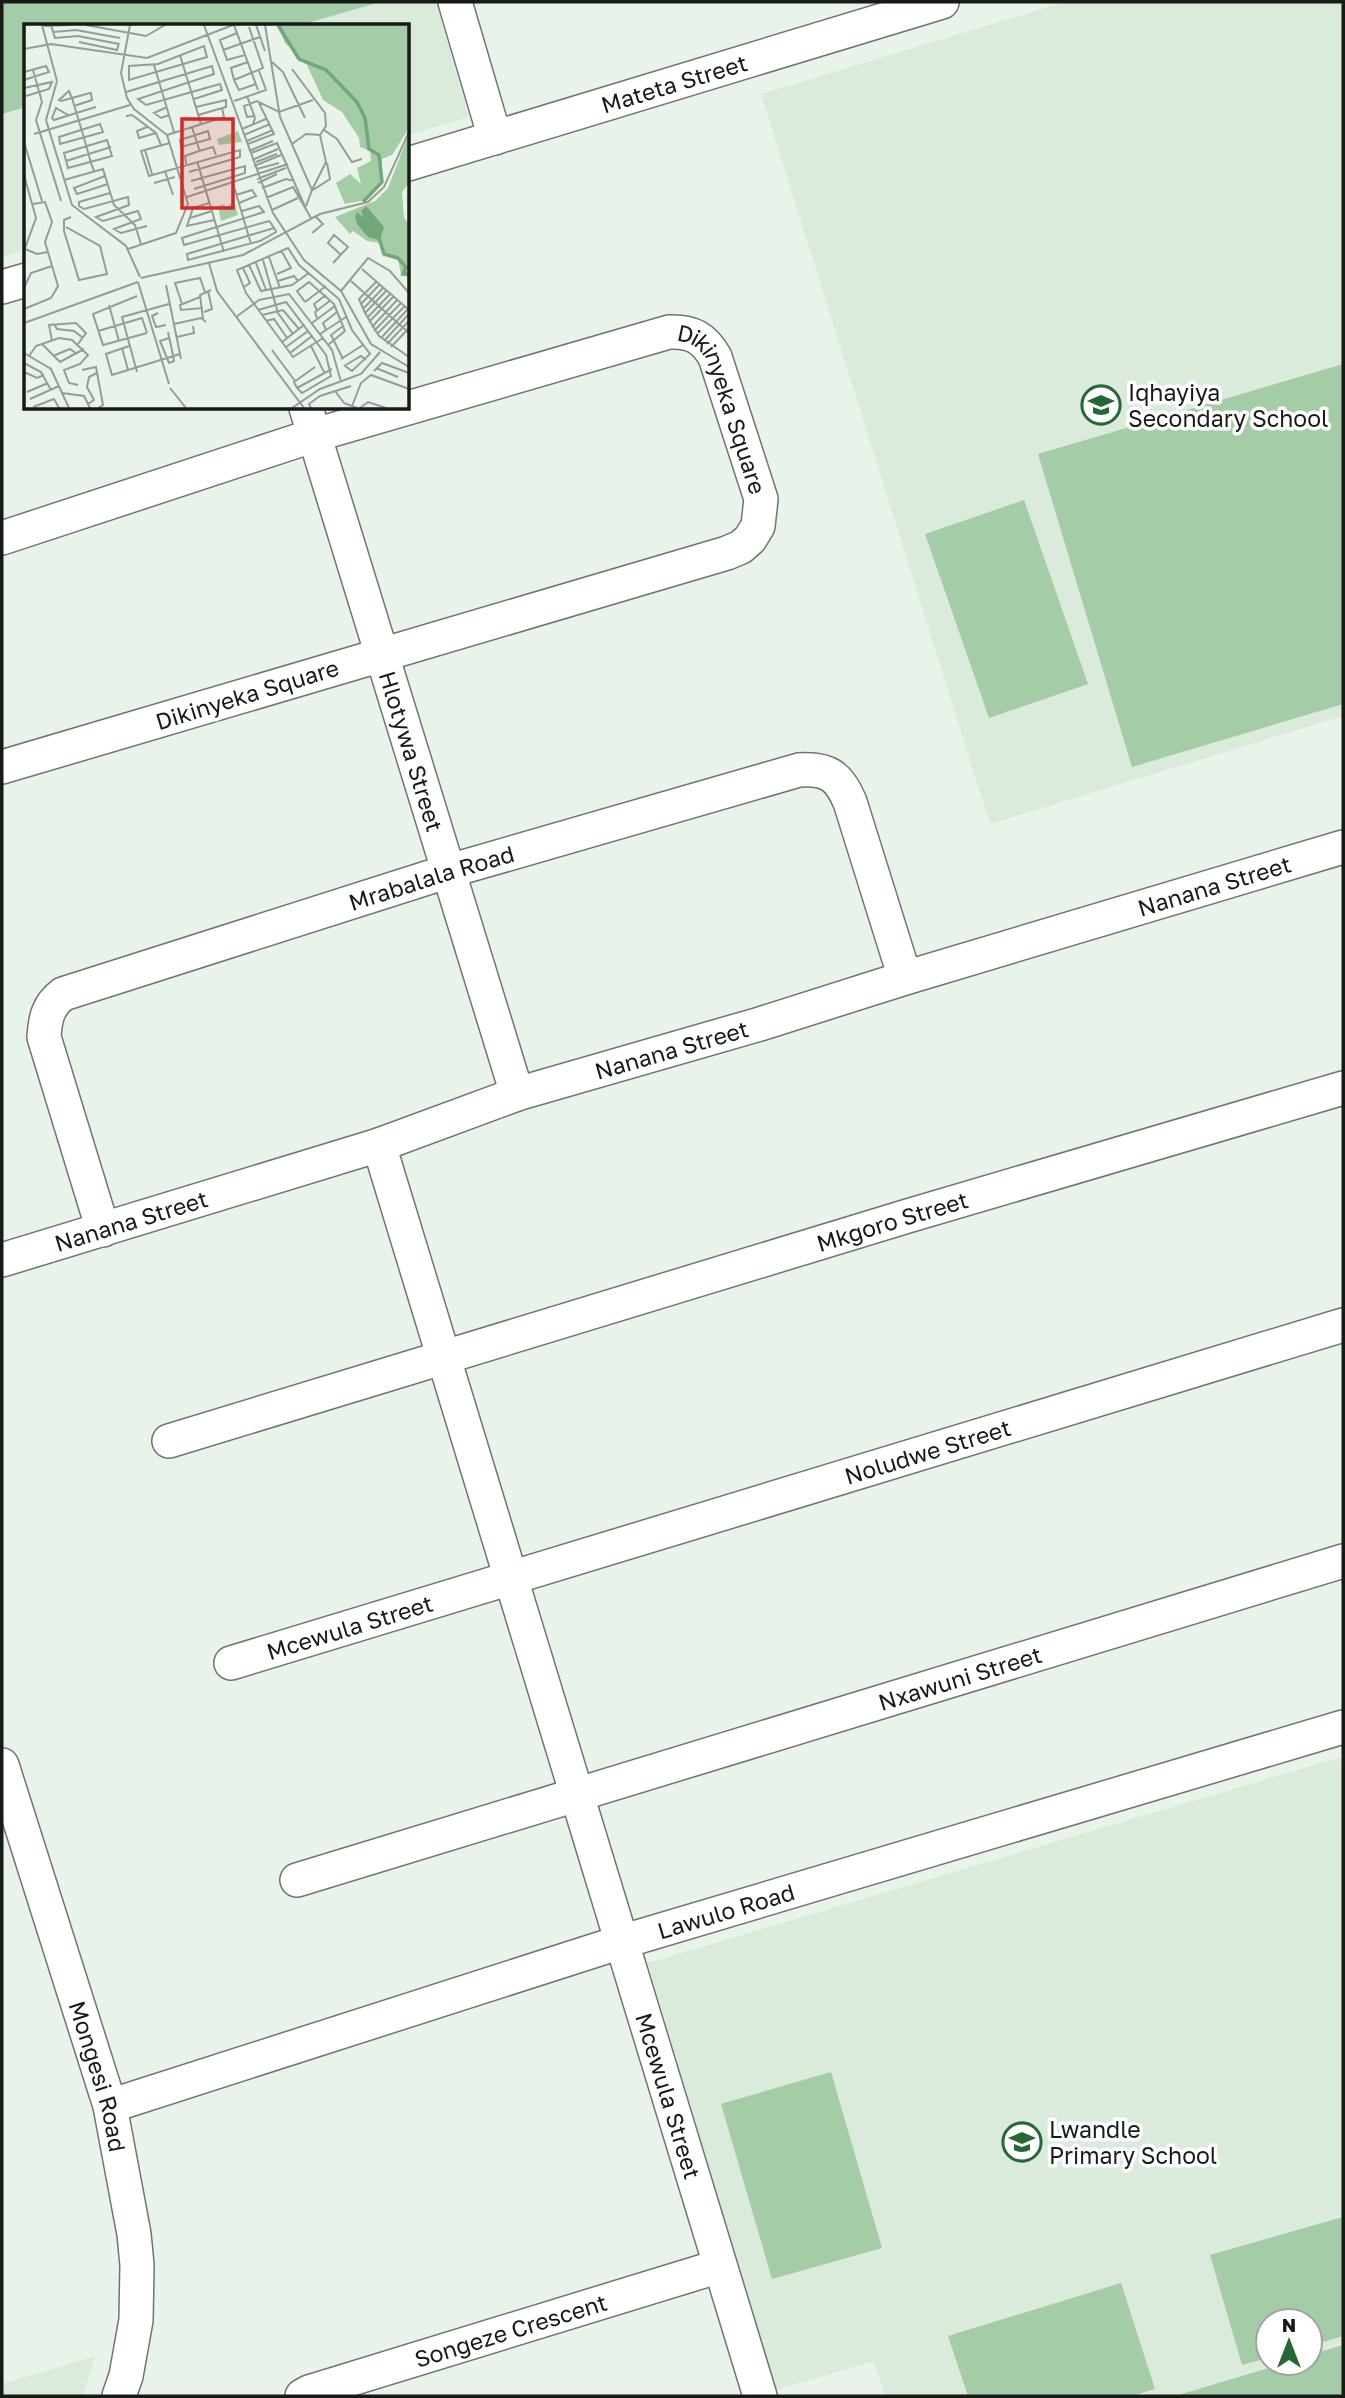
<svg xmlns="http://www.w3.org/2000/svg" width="1345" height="2398" viewBox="0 0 1345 2398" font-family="'Golos Text',sans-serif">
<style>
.built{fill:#daeadb;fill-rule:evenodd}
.grass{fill:#a3cca7}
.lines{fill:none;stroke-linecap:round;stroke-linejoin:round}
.minor-casing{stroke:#6e776f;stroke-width:36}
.minor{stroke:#fff;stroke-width:33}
.labels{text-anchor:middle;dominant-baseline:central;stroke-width:7;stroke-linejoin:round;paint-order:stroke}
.street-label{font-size:23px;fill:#171b18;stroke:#fff}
.poi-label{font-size:23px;fill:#171b18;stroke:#fff;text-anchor:start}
.inset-river{fill:none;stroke:#72a879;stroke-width:3.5}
.inset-road{fill:none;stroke:#959d96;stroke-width:2}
.view{fill:#d62828;fill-opacity:0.15;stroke:#d62828;stroke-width:3.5}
.inset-edge{fill:none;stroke:#171b18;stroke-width:3.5}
</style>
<rect width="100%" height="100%" fill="#e9f3ea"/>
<path class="built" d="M 2,2 L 436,2 L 469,117 L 408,135 L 408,26 L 26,26 L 26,249 L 2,257 Z
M 1065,2 L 1343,2 L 1343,716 L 990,824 L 761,94 Z
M 1341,1757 L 1343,1766 L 1343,2396 L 885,2396 L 874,2361 L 775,2390 L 648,1963 ZM 1268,2321 L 1310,2321 L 1310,2363 L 1268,2363 Z
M 95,2356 L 83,2396 L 2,2396 L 2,2384 Z"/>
<path class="grass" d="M 2,2 L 380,2 L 297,26 L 26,26 L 26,107 L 2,114 Z
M 1343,364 L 1343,704 L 1132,767 L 1038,454 Z
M 1024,500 L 1088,684 L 989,718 L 925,534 Z
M 831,2072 L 882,2248 L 772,2279 L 721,2104 Z
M 1343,2217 L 1343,2336 L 1310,2346 L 1310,2321 L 1268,2321 L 1268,2358 L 1242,2365 L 1210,2255 Z
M 1121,2283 L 1155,2389 L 1132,2396 L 968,2396 L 948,2336 Z
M 1343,2345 L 1343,2396 L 1175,2396 L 1285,2363 L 1310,2363 L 1310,2355 Z"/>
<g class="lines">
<g class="minor-casing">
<g id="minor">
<path d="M 455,2 L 495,138"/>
<path id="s1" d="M 408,164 L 942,2"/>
<path d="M 2,287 L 26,280"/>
<path id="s2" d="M 306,408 L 517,1094"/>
<path id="s3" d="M 2,538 L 315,435 L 669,332 C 692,331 704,338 715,357 L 761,499 L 758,526 L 750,539 L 741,547 L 727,553 L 2,767"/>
<path id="s4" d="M 379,1145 L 760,2396"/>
<path id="s5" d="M 103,1230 L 44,1037 C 45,1019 48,1005 63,994 L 449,871 L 799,770 C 828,768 839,776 850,802 L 905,978"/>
<path id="s6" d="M 2,1260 L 379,1145 L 517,1094 L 760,1024 L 905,978 L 1343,847"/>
<path id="s7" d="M 169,1441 L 911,1215 L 1343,1088"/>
<path id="s8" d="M 231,1663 L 1343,1325"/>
<path id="s9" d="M 2,1765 L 110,2106 L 134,2234 L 137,2265 L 136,2320 L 126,2376 L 119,2396"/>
<path id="s10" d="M 297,1880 L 1343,1561"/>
<path id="s11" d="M 110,2106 L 621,1942 L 1343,1727"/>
<path id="s12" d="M 302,2396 L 309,2392 L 720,2266"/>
</g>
</g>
<use href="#minor" class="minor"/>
</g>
<defs>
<g id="school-ring" transform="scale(2.0125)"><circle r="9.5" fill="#fff" stroke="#266833" stroke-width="1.5"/><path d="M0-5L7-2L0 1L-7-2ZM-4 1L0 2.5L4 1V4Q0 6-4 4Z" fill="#266833"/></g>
</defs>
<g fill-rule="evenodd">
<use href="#school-ring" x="1101" y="405"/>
<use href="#school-ring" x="1022" y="2142"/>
</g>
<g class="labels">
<g class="street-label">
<text stroke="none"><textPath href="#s1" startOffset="278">Mateta Street</textPath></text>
<text stroke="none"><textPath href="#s3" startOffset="802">Dikinyeka Square</textPath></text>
<text transform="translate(247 694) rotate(-17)">Dikinyeka Square</text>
<text stroke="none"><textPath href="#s2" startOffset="359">Hlotywa Street</textPath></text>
<text stroke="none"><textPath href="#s5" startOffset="637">Mrabalala Road</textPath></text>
<text stroke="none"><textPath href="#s6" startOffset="1269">Nanana Street</textPath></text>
<text stroke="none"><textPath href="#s6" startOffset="702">Nanana Street</textPath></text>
<text stroke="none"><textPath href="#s6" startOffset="135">Nanana Street</textPath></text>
<text stroke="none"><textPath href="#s7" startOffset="756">Mkgoro Street</textPath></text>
<text stroke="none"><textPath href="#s8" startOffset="728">Noludwe Street</textPath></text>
<text stroke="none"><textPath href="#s8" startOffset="124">Mcewula Street</textPath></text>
<text stroke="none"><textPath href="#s10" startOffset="693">Nxawuni Street</textPath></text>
<text stroke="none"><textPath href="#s11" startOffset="646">Lawulo Road</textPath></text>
<text stroke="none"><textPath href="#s9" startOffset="326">Mongesi Road</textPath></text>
<text stroke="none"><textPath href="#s4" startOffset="994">Mcewula Street</textPath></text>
<text stroke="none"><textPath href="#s12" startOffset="219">Songeze Crescent</textPath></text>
</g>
<g class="poi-label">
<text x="1128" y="392">Iqhayiya<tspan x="1128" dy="26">Secondary School</tspan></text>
<text x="1049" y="2129">Lwandle<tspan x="1049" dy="26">Primary School</tspan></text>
</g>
</g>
<g transform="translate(24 24)">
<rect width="385" height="385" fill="#e9f3ea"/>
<path d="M 214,107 L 218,118 L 195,121 L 193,115 ZM 210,177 L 214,191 L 197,197 L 194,182 L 200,180 L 202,184 Z" fill="#a3cca7"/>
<path d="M 253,1 L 385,1 L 385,104 L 368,131 L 358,135 L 358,160 L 341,176 L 321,180 L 312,159 L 326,150 L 337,160 L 333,144 L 347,137 L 346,127 L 336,123 L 335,114 L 318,88 L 299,76 L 283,41 L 261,19 ZM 385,110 L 385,159 L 378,168 L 380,194 L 385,200 L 385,254 L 377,250 L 374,236 L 358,230 L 356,219 L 343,217 L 329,207 L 326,210 L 311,193 L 351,177 L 364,164 Z" fill="#a3cca7"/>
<path d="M 342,182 L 360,203 L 356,216 L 344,213 L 333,200 L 331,192 L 333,188 L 340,194 L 337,187 Z" fill="#72a879"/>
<path class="inset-river" d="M 254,1 L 275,35 L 302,46 L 333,78 L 341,94 L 345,125 L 355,131 L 358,158 L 339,178M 355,214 L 360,230 L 374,234 L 382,243 L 379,250 L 385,250"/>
<path class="inset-road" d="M 18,1 L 33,57M 27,1 L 31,14 L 54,12 L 95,20M 62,1 L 122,12 L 141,1M 180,1 L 249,189 L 280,236 L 317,267 L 347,320 L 385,343M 210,1 L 234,66M 232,1 L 241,27M 241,1 L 256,93 L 288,166 L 282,182M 20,2 L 46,1M 29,8 L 52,6 L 96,14M 213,9 L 196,16 L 203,36 L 221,31M 55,18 L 93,26 L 95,19M 180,22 L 183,33 L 105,56 L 105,42 L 134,40 ZM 0,25 L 27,20 L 123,34 L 209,1M 199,26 L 236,13M 156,31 L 177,100M 224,38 L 207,44 L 210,56 L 215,66 L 232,60M 248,38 L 259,48 L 281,94M 130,41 L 150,108M 268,45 L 301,89 L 302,102 L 296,111M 9,46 L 18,78 L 12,96 L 37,177M 0,48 L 22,42 L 25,48 L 0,56M 210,56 L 239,44 L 225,3M 33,57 L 22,96 L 48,181 L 102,222 L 116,253M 0,64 L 28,58 L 25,65 L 2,72M 102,68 L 188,42 L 190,50 L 114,75 L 122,81 L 196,60 L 198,66 L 170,75M 223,72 L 231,94 L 229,100M 210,77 L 242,66 L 235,47M 50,82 L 68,76 L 67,69 L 66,69 L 48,74 L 37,77 L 35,76 L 45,67 L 48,74 L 60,114 L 67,139 L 70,147M 143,83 L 130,89 L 137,94 L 145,91M 172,83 L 202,76 L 202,83 L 174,91M 44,91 L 32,84 L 28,94 L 30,96 L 52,89 L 72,83M 102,92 L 108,91 L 132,109 L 137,121M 230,92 L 223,93 L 220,82 L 233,77 L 255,88 L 289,76M 76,100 L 79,108 L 36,120 L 35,113 ZM 123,103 L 113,107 L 115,114 L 132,109M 168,103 L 176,128M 218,105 L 242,95M 300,106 L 313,115 L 328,138 L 338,135M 184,107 L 186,115 L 157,123 L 156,116 ZM 10,110 L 106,81M 143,111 L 200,93 L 198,84M 220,111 L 246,100M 83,116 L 88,132 L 44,144 L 40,129 ZM 223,117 L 249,106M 0,118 L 18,177M 146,119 L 117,127 L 125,152 L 216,126 L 216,133 L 165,148M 224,120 L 250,110 L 235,79M 268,120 L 282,110 L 296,111 L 302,138 L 288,166M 121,126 L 128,150M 225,127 L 249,117M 227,129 L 253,119 L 282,185M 228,136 L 254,125M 42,137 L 87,123M 173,137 L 200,228M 232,138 L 253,130M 162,140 L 161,132 L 175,127 L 189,123 L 192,131M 230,142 L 257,131M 233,145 L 255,139M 141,147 L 149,171M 0,151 L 12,194 L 0,227M 81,152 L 50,164 L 53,170 L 84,160M 233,155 L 262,144M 40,156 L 79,145 L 90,181 L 111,201 L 117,220M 167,157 L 221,142 L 221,149 L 170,165M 130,159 L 151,153M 209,159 L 227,220M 234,159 L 253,150M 238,164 L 262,155 L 271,157M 289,166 L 306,155 L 303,139M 86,169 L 55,178 L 55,182 L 60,185 L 104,173 L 105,181 L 72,193 L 79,197 L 114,187 L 117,195 L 90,205 L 97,209 L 123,202M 212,171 L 228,166 L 232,172 L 215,179M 163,173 L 264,140M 242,174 L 269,163 L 287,194M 185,179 L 169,184 L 163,202 L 190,196M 248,186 L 274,174M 218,187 L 235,182 L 240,188 L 158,214 L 160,221 L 245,197 L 246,198 L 252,207 L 252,208 L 236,217 L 164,236 L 163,230 L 250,204M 166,194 L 188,187M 42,203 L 76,222 L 83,250 L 55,256 L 40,207 L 40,196 L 47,193M 288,209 L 299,200 L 291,192M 1,225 L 13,230 L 24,228M 104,225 L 152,209 L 164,180 L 143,111 L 110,85 L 103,74 L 97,49 L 106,1M 245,233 L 256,264M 239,236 L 254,289 L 269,310M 185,239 L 193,267 L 280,384M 232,239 L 242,266M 309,239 L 310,238 L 324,223 L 310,211 L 304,219 L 317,231M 225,241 L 237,267 L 268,261 L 285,249M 219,244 L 226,259 L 220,263M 338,245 L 385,286M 253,250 L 267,244 L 257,226M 117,254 L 219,231 L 296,190 L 344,178 L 360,163 L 385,108M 254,257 L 270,252 L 274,257M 327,257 L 385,309M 353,257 L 335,275 L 341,289 L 355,312 L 385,333M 114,258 L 145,360M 142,261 L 157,335M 0,264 L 7,249 L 28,242M 317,267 L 344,234 L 366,247 L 385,269M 113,272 L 69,290 L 79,321 L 123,309M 176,273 L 156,281 L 157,286 L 179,284M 281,278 L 273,267 L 285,258 L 310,280 L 321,307 L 304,321M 281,278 L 302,262M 158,280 L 151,259 L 176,254 L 181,268M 337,280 L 356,260M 85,281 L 95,317M 0,285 L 27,274 L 34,262 L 21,218 L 28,198 L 21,178 L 9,180M 339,285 L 360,263M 234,286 L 262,278 L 302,331 L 307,352 L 278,369 L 273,364M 293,286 L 290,280 L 302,271M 180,288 L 188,285 L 184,267M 134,289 L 128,292 L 132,303 L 142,301M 341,289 L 363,266M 238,291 L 259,286 L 275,305M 212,293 L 235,276 L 265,270 L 308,326 L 317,358M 293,294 L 291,288 L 307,276M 343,294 L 367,269M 179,295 L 176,271 L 187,266M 242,297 L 250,295 L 263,314M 345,298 L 370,272M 0,299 L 114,258M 288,299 L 311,282M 30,300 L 33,305 L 50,307 L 59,314M 150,300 L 177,294 L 182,298M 348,303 L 374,275M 302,306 L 299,299 L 313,288M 74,307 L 118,294 L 123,309M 350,307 L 377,279M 144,308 L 149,331 L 150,337 L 145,339 L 136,317 L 145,314M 296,310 L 322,293M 353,310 L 381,282M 153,313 L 170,309 L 169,302M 299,314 L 269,333 L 222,269 L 213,246 L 264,224 L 275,241 L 315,275 L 328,306 L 346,330 L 328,347 L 321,342M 357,314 L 384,285M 28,317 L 25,301 L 52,299 L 62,309 L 54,320M 360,317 L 385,290M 258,318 L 280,301M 18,320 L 36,338 L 60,325M 363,320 L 385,297M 105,322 L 82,330 L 88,351 L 156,330M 287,322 L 300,348M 262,323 L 284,307M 367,323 L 385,304M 98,324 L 104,346M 248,326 L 271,357M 0,329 L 27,345 L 45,384M 266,329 L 288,312M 5,332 L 12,322 L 35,314 L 48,316 L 64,331 L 56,340 L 40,346 L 45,359 L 54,361M 29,332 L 46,325 L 53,330M 317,335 L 339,321M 319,335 L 307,311 L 319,302M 0,339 L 17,348 L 27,366M 320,342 L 337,332 L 342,336M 352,344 L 374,353M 58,346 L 72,343 L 79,381 L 74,384M 350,347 L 358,339 L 385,349M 0,348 L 13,354 L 20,351M 113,348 L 98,293 L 145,280M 146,364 L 162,384M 273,364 L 308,345M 273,364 L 270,358 L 291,343M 311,367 L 320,379 L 333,384M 3,368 L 24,359M 38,369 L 60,372 L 66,384M 6,375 L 35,362M 64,380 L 70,376 L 63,363 L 65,353 L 73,349M 328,382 L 337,359 L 347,351 L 385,365M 9,383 L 30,375 L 35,384M 268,384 L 296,365 L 337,350 L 356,328M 287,384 L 285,380 L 296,372 L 327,362M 336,384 L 344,378 L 362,384"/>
<path class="view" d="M 158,95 L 209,95 L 209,184 L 158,184 Z"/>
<rect width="385" height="385" class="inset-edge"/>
</g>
<rect width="1345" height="2398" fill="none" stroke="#171b18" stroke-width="7"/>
<g transform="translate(1289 2342)"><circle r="33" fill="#ffffff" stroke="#a2a4a3" stroke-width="2"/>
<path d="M0-5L12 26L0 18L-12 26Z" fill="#266833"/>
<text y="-10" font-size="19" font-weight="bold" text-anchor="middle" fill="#171b18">N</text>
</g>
</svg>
